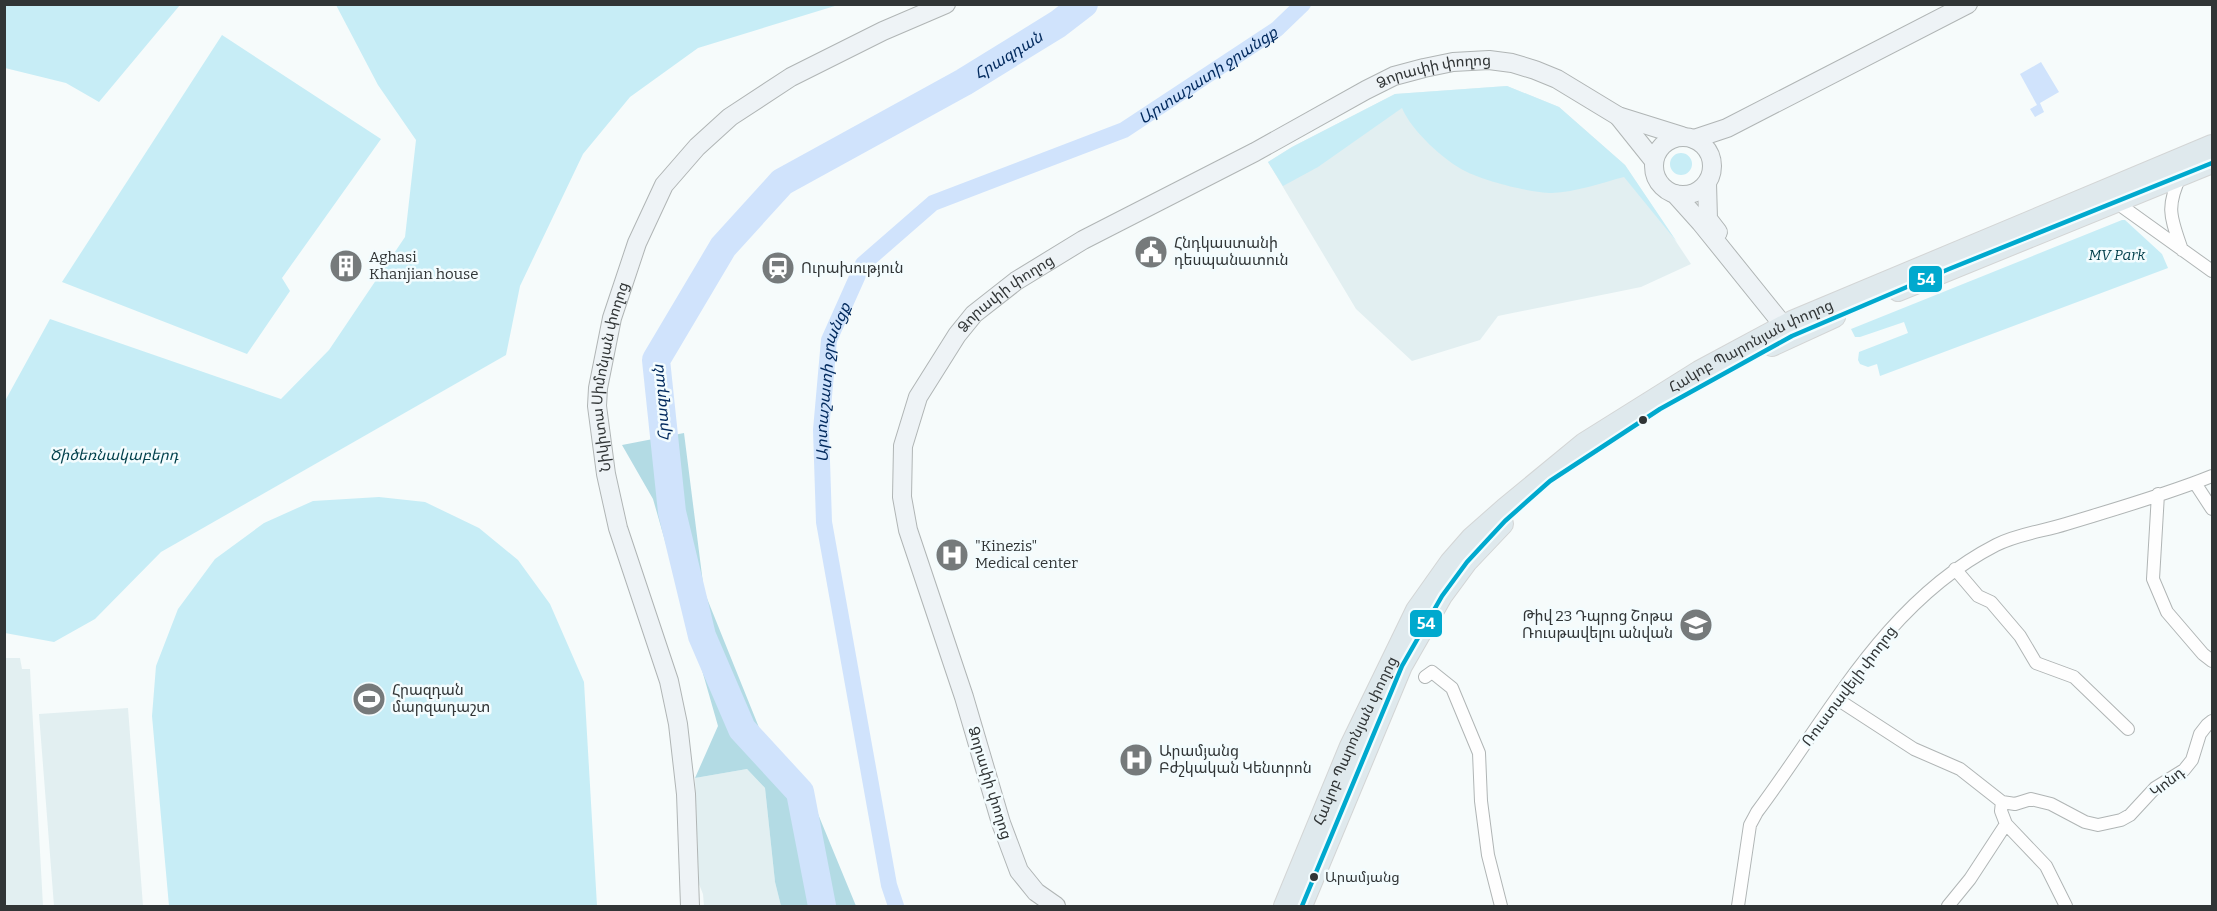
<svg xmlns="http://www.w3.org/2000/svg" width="2217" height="911" viewBox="0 0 2217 911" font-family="Bitter,'Noto Sans Armenian',serif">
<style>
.built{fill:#e2eff1}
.green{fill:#c7edf6}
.forest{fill:#b3dbe4}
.water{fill:#d0e3fc}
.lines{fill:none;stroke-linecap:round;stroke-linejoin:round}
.canal{stroke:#d0e3fc;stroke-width:16}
.river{stroke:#d0e3fc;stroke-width:28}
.street-casing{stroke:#b0b5b5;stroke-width:14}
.secondary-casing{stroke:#b0b5b5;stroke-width:20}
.primary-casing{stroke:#d3d5d5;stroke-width:22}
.street{stroke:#fefefe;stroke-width:12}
.secondary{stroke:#eef3f6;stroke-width:18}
.primary{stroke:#dfe9ed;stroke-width:20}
.bus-1-casing{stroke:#f3fcfe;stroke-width:9}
.bus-1{stroke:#00a9ce;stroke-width:4.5}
.bus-dot{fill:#313536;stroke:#f3fcfe;stroke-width:2}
.labels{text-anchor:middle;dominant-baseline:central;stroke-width:5;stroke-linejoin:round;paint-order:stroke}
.bus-label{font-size:14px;fill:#313536;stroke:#f3fcfe;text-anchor:start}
.street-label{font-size:15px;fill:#313536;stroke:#f3fcfe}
.poi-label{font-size:15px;fill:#313536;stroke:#f3fcfe;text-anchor:start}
.park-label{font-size:15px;font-style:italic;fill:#003f4b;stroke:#f3fcfe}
.water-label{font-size:16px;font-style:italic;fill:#01295d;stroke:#f3fcfe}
.line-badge{stroke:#f3fcfe;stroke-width:2}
.badge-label{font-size:16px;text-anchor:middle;font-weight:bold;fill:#fff}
</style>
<rect width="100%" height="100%" fill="#f6fbfb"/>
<path class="built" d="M 1507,86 L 1559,107 L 1625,165 L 1691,264 L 1641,287 L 1498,316 L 1480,340 L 1412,361 L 1356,309 L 1268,162 L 1292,147 L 1395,94 Z
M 5,658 L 20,658 L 22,669 L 30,669 L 43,906 L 5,906 Z
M 128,708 L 143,906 L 54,906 L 39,714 Z
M 747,769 L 765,788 L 775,882 L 781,906 L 704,906 L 703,894 L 699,884 L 695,778 Z"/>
<path class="green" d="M 5,4 L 180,4 L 180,5 L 99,102 L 66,83 L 5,68 Z
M 336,5 L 838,5 L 698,48 L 630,97 L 583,154 L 520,286 L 506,355 L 161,552 L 95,619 L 54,642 L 5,633 L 5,401 L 50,319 L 281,399 L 329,350 L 405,237 L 416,140 L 378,85 Z
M 222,35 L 381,139 L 282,278 L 290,291 L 247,354 L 62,282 Z
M 1507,86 L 1559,107 L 1625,165 L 1677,242 L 1624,177 C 1601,183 1576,192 1552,193 C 1531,193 1485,181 1467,172 C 1444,161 1411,130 1402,108 L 1318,167 L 1283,186 L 1268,162 L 1292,147 L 1395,94 Z
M1670 164a11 11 0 1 1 22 0a11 11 0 1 1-22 0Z
M 2122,220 L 2125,220 L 2162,254 L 2168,268 L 1880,376 L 1877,364 L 1868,367 L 1860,364 L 1858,360 L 1859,352 L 1908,333 L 1904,322 L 1860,337 L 1855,337 L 1851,329 Z
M 379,497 L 425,502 L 479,528 L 518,560 L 550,604 L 584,682 L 597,906 L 169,906 L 152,716 L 156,666 L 178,609 L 215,559 L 264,523 L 313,501 Z"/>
<path class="forest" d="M 684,433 L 704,591 L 760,730 L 811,797 L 856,906 L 781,906 L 775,882 L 765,788 L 747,769 L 695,778 L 718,726 L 653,499 L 622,445 Z"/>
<path class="water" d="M 2041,62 L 2059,92 L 2040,103 L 2044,112 L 2035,117 L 2030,109 L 2037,105 L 2020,74 Z"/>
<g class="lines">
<path class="canal" id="s1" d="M 896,906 L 889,885 L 824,522 L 821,430 L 829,340 L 863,264 L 933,203 L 1124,130 L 1277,29 L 1303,4"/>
<path class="river" id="s2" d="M 822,906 L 800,792 L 742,729 L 702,636 L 672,512 L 656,360 L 723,247 L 782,182 L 964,82 L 1058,24 L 1084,4"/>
<g class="street-casing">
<path id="street" d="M 2181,175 C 2165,208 2171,218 2182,250
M 2113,200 L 2212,271
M 2195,483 L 2212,509
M 2158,494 L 2153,579 L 2167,612 L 2203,654 L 2212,661
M 1955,569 L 1978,596 L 1991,602 L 2020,636 L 2036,663 L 2074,677 L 2128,729
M 1425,677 L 1432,672 L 1452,688 L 1479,753 L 1481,801 L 1488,855 L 1501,906
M 1837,699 L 1914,749 L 1960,769 L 2002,802 L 2015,804 L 2031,799 L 2051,804 L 2085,822 L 2098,825 L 2121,820 L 2130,815 L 2155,788 L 2184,770 L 2192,760 L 2200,734 L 2207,725 L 2212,721
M 2006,824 L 2046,866 L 2066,906
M 1738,906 L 1750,825 L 1757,812 C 1829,716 1885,602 1996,545 C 2017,534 2044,531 2066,524 C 2115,509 2165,495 2212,476
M 1948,906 L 1970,879 L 2006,824 L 2001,811 L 2002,802"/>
</g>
<g class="secondary-casing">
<g id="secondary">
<path d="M 1618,116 L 1654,161"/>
<circle cx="1683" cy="166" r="29"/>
<path d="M 1694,139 L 1727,128 L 1968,4"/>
<path d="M 1707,183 L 1708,219 L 1718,232"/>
<path d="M 1675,194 L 1701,223 L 1792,336"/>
<path id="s3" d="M 690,906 L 686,794 L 678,724 L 669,681 L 618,528 L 606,474 L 597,406 L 598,388 L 612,318 L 637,243 L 664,185 L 697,147 L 730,117 L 791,77 L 883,31 L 946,4"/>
<path id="s4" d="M 1056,906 L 1036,892 L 1019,871 L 1001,823 L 964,697 L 908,530 L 902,497 L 903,446 L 918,397 L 957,335 L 974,314 L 1016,281 L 1083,240 L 1255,152 L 1366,90 L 1394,76 L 1424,68 L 1453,62 L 1489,60 L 1512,63 L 1535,70 L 1557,79 L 1618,116 L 1682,136"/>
</g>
</g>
<g class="primary-casing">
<g id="primary">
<path d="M 1898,291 L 2212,163"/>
<path d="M 1772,346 L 1835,317"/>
<path id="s5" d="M 1284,906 L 1350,746 L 1416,610 L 1450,562 L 1471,538 L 1505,508 L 1584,443 L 1699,371 L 1792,321 L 2212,145"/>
<path d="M 1302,906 L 1402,666 L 1442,596 L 1467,562 L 1503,524"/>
</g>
</g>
<use href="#street" class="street"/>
<use href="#secondary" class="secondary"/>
<use href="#primary" class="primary"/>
<g class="bus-1-casing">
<path id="bus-1" d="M 1302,906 L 1402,666 L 1442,596 L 1467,562 L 1505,521 L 1550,481 L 1660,409 L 1792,336 L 1949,269 L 2212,163"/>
</g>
<use href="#bus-1" class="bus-1"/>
</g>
<defs>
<g id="civic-disc" transform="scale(1.725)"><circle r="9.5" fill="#767a7b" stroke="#f3fcfe"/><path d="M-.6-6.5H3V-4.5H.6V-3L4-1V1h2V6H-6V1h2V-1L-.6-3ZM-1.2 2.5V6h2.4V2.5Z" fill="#fff"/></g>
<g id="building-disc" transform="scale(1.725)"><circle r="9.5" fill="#767a7b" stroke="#f3fcfe"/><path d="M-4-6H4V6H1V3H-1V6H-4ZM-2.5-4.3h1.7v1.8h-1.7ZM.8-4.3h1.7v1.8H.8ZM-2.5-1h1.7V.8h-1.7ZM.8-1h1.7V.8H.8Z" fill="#fff"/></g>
<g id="station-disc" transform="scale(1.725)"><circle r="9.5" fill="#767a7b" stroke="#f3fcfe"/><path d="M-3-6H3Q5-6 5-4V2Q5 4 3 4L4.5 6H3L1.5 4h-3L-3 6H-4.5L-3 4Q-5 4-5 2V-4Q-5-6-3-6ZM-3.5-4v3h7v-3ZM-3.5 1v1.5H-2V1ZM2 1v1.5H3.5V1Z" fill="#fff"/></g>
<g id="hospital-disc" transform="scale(1.725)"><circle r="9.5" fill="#767a7b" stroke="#f3fcfe"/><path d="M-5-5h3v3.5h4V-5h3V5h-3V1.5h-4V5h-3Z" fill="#fff"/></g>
<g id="school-disc" transform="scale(1.725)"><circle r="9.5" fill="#767a7b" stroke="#f3fcfe"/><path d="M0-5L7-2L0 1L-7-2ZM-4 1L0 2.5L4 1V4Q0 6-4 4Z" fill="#fff"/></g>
<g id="stadium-disc" transform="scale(1.725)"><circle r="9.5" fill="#767a7b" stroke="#f3fcfe"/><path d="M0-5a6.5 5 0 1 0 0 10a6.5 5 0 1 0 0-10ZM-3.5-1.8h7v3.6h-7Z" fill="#fff"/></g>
</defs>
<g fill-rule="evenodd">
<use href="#civic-disc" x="1151" y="252"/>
<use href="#building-disc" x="346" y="266"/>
<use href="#station-disc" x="778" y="268"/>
<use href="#hospital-disc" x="952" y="555"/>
<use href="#school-disc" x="1696" y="625"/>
<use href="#stadium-disc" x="369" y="699"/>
<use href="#hospital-disc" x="1136" y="760"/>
</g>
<g class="bus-dot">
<circle cx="1643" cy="420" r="5"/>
<circle cx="1314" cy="877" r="5"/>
</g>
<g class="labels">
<g class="bus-label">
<text x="1325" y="877">Արամյանց</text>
</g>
<g class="street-label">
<text stroke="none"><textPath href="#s4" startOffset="1170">Ձորափի փողոց</textPath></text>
<text stroke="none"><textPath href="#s4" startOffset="684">Ձորափի փողոց</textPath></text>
<text stroke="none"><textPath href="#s5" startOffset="756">Հակոբ Պարոնյան փողոց</textPath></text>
<text stroke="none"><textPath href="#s3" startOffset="542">Նիկիտա Սիմոնյան փողոց</textPath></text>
<text transform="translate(1849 686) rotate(-53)">Ռուստավելի փողոց</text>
<text stroke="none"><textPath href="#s5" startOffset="180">Հակոբ Պարոնյան փողոց</textPath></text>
<text transform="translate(2167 782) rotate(-38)">Կոնդ</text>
<text transform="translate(990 783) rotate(73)">Ձորափի փողոց</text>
</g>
<g class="poi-label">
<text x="1174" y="243">Հնդկաստանի<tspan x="1174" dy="17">դեսպանատուն</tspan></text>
<text x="369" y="257">Aghasi<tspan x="369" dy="17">Khanjian house</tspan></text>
<text x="801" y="268">Ուրախություն</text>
<text x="975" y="546">"Kinezis"<tspan x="975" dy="17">Medical center</tspan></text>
<text x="1673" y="616" text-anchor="end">Թիվ 23 Դպրոց Շոթա<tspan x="1673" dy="17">Ռուսթավելու անվան</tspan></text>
<text x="392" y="690">Հրազդան<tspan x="392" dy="17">մարզադաշտ</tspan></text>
<text x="1159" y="751">Արամյանց<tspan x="1159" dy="17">Բժշկական Կենտրոն</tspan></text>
</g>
<g class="park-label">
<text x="2117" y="255">MV Park</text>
<text x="114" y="455">Ծիծեռնակաբերդ</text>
</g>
<g class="water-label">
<text stroke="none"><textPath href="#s2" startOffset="1062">Հրազդան</textPath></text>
<text stroke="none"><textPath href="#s1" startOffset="1054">Արտաշատի ջրանցք</textPath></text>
<text stroke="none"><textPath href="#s1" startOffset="532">Արտաշատի ջրանցք</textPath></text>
<text transform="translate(661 403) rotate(-95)">Հրազդան</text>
</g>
</g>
<g class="line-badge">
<rect x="1908" y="265" width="35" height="28" rx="6" fill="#00a9ce"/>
<rect x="1409" y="609" width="34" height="29" rx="6" fill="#00a9ce"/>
</g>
<g class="badge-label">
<text x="1926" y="285">54</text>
<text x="1426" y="629">54</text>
</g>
<rect width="2217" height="911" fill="none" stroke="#313536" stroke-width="12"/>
</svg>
